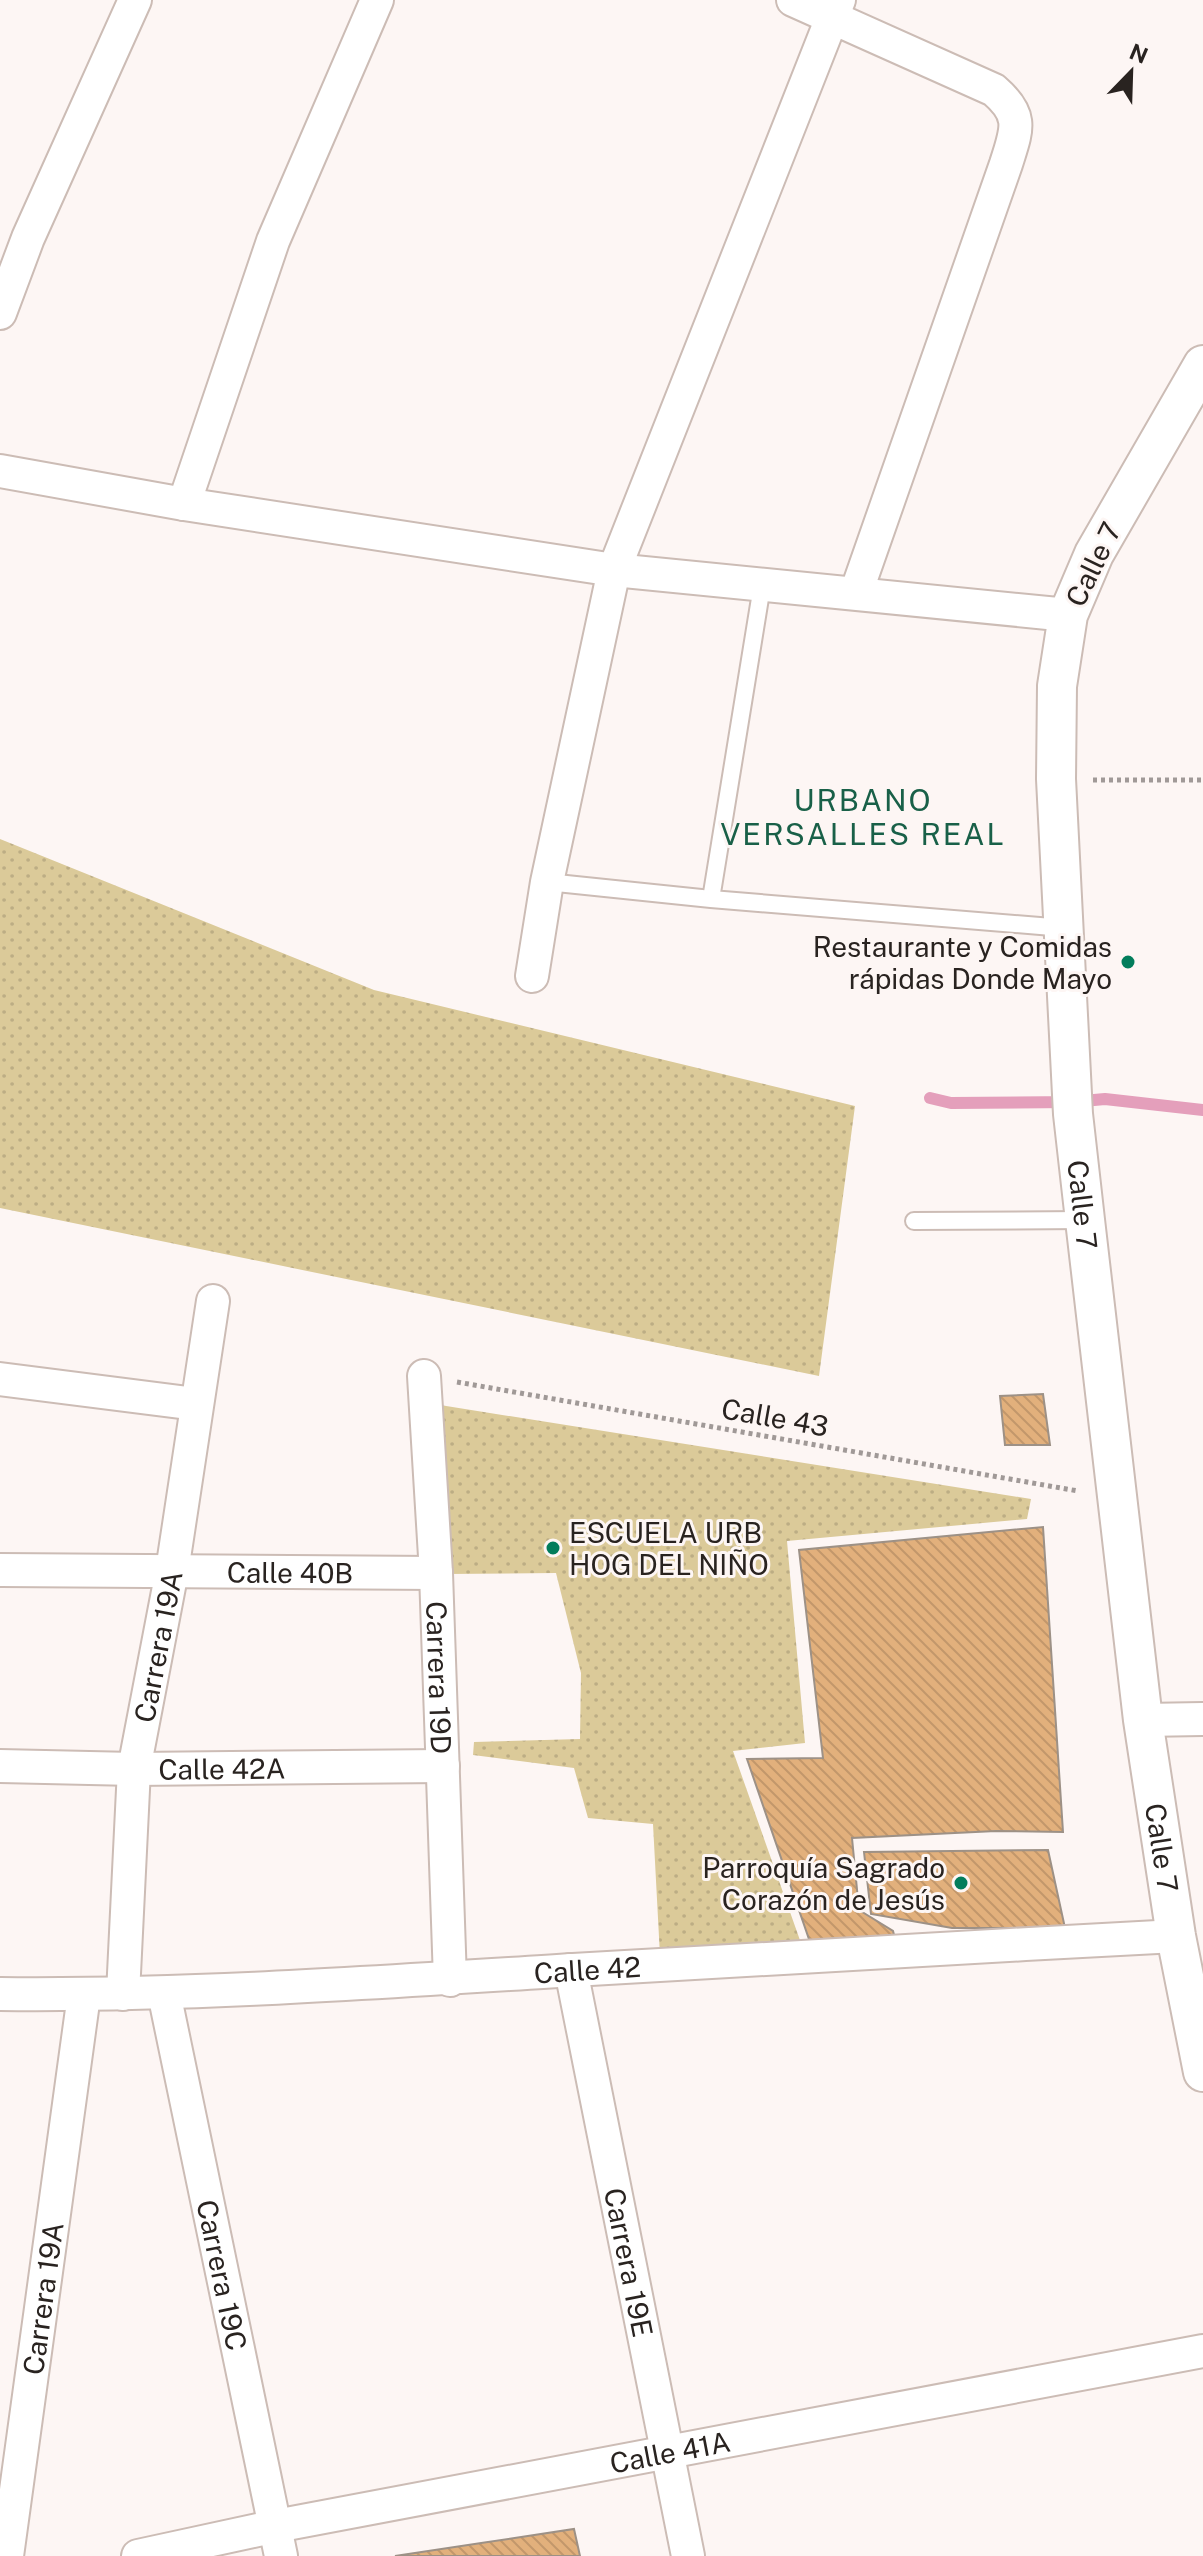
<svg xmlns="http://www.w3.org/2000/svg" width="1203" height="2556" viewBox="0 0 1203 2556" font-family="'Public Sans',sans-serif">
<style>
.grass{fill:url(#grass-dots)}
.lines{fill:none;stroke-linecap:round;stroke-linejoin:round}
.stream{stroke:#e49fbb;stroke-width:12}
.building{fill:url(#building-back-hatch);stroke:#9d9186;stroke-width:2}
.service-casing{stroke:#ccbcb5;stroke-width:20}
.minor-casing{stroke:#ccbcb5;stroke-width:36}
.tertiary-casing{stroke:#ccbcb5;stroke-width:42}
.path{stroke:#a09997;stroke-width:5;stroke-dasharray:4 4;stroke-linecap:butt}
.service{stroke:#fff;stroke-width:16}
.minor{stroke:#fff;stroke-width:32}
.tertiary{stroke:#fff;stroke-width:38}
.poi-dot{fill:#027d5b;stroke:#fdf6f4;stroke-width:3}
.labels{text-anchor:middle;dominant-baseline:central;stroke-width:6;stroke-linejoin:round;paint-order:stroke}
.street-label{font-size:28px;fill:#292320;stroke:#fdf6f4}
.poi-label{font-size:28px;fill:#292320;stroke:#fdf6f4;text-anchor:end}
.neighbourhood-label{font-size:30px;letter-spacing:2px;fill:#196048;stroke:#fdf6f4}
</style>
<defs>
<pattern id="grass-dots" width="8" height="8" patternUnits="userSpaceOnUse" patternTransform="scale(2)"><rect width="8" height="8" fill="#dbca99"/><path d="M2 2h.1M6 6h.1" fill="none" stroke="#bcad84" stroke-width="1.8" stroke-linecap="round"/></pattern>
<pattern id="building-back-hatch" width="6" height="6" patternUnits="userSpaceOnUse" patternTransform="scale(2)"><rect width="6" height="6" fill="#e2b07c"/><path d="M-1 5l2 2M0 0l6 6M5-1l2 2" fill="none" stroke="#c2976b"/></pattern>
</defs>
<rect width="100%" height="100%" fill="#fdf6f4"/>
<path class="grass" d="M 0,839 L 374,990 L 855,1106 L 819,1376 L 0,1208 Z
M 440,1405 L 1031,1499 L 1027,1519 L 787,1541 L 805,1743 L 733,1751 L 807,1960 L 660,1956 L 653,1824 L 588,1818 L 574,1768 L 473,1755 L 474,1742 L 580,1739 L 581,1673 L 556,1573 L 445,1574 Z"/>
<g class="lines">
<path class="stream" d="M 930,1098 L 951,1103 L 1072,1102 L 1105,1099 L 1203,1110"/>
</g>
<path class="building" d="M 1043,1394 L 1050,1445 L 1005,1445 L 1000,1396 Z
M 1043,1527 L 1063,1832 L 996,1831 L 852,1838 L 859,1910 L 893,1931 L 898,1950 L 810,1942 L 747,1759 L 823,1758 L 799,1550 Z
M 1048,1850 L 1065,1928 L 952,1928 L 871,1914 L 864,1852 Z
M 574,2529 L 580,2556 L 395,2556 Z"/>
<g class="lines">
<g class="service-casing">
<path id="service" d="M 547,882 L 711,899 L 1064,928
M 711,899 L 762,586
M 914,1221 L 1085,1220"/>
</g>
<g class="minor-casing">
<g id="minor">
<path d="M 793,0 L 994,90 C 1024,116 1017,129 1006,164 L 856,593"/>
<path d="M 0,313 L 28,238 L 135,0"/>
<path d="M 0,471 L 184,504 L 614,570 L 1068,615"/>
<path d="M 184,504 L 273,241 L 377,0"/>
<path d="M 532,976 L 547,882 L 614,570 L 839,0"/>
<path id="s1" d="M 424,1376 L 436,1573 L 450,1980"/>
<path d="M 0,1379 L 196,1404"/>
<path id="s2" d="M 0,1570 L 436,1573"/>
<path d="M 1143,1720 L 1203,1719"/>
<path id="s3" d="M 0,1766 L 134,1769 L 443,1766"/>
<path id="s4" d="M 571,1970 L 688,2556"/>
<path id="s5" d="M 164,1993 L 281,2556"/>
<path id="s6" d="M 0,1994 C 191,1996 382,1982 573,1970 C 774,1957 975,1947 1176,1936"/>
<path id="s7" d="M 123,1994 L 134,1769 L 172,1571 L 213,1301"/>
<path id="s8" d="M 7,2556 L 84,1995"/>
<path id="s9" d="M 138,2556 L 276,2526 L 1203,2351"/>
</g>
</g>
<g class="tertiary-casing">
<g id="tertiary">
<path id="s10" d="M 1203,365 L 1094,554 L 1068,615 L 1057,686 L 1056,779 L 1073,1114 L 1085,1220 L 1143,1720 L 1176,1936 L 1203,2072"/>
</g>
</g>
<path class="path" d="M 1093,780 L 1203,780
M 457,1382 L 1078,1491"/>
<use href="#service" class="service"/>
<use href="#minor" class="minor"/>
<use href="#tertiary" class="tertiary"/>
</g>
<g class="poi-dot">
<circle cx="1128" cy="962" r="8"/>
<circle cx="553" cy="1548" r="8"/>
<circle cx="961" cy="1883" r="8"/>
</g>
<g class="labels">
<g class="street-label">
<text transform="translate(1093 564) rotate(-64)">Calle 7</text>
<text stroke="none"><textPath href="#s10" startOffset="876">Calle 7</textPath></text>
<text transform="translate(775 1417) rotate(10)">Calle 43</text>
<text stroke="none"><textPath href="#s2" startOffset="290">Calle 40B</textPath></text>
<text stroke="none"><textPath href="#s7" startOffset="350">Carrera 19A</textPath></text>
<text stroke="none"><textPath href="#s1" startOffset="302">Carrera 19D</textPath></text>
<text stroke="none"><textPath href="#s3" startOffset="222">Calle 42A</textPath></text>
<text stroke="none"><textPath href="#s10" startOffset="1524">Calle 7</textPath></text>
<text stroke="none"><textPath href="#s6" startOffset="588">Calle 42</textPath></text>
<text stroke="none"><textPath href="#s4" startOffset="298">Carrera 19E</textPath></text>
<text stroke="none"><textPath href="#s5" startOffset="288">Carrera 19C</textPath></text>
<text stroke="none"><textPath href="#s8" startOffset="260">Carrera 19A</textPath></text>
<text stroke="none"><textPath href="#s9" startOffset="542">Calle 41A</textPath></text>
</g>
<g class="poi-label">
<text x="1112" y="946">Restaurante y Comidas<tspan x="1112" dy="32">rápidas Donde Mayo</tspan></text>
<text x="569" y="1532" text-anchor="start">ESCUELA URB<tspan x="569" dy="32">HOG DEL NIÑO</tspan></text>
<text x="945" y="1867">Parroquía Sagrado<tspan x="945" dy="32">Corazón de Jesús</tspan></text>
</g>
<g class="neighbourhood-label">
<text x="863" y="800">URBANO<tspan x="863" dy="34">VERSALLES REAL</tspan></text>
</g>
</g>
<g transform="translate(1131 72) rotate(23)" stroke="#fdf6f4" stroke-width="6" paint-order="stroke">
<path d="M0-6L14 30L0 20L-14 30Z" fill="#292320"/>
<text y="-12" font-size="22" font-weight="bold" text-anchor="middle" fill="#292320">N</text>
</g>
</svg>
